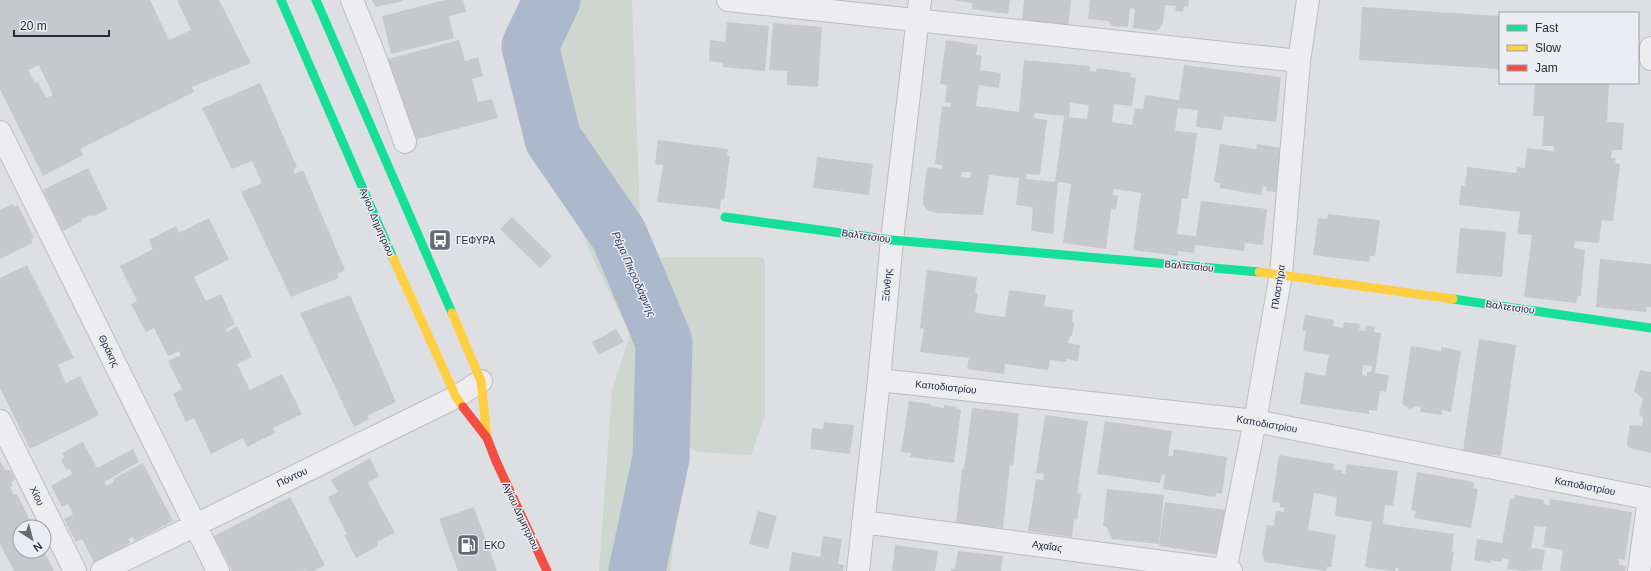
<svg xmlns="http://www.w3.org/2000/svg" width="1651" height="571" viewBox="0 0 1651 571" font-family="Helvetica,sans-serif">
<style>
.green{fill:#cdd6cf}
.lines{fill:none;stroke-linecap:round;stroke-linejoin:round}
.river{stroke:#aeb8cd;stroke-width:57}
.building{fill:#c7c8cb;fill-rule:evenodd}
.street-casing{stroke:#bcbdc1;stroke-width:24}
.street{stroke:#ededf0;stroke-width:22}
.fast{stroke:#16e098;stroke-width:9}
.slow{stroke:#ffcf43;stroke-width:9}
.jam{stroke:#f24e42;stroke-width:9}
.labels{text-anchor:middle;dominant-baseline:central;stroke-width:3;stroke-linejoin:round;paint-order:stroke}
.street-label{font-size:10px;fill:#272b3a;stroke:#ebedf3}
.poi-label{font-size:10px;fill:#272b3a;stroke:#ebedf3;text-anchor:start}
.water-label{font-size:11px;font-style:italic;fill:#34446b;stroke:#ebedf3}
</style>
<rect width="100%" height="100%" fill="#dedfe3"/>
<path class="green" d="M 531,0 L 632,0 L 641,243 L 647,257 L 763,257 L 765,262 L 765,415 L 751,455 L 698,452 L 686,445 L 670,571 L 599,571 L 612,391 L 630,334 L 597,267 L 505,58 Z"/>
<g class="lines">
<path class="river" d="M 552,0 L 530,46 L 553,139 L 619,235 L 664,342 L 661,458 L 637,571"/>
</g>
<path class="building" d="M 0,0 L 150,0 L 169,40 L 191,30 L 177,0 L 219,0 L 251,63 L 192,87 L 194,92 L 80,149 L 83,155 L 43,176 L 0,89 ZM 39,65 L 53,95 L 46,98 L 38,82 L 35,83 L 28,70 Z
M 372,0 L 403,0 L 403,1 L 376,7 Z
M 445,0 L 463,0 L 466,12 L 449,16 L 454,38 L 391,54 L 382,16 Z
M 952,0 L 1010,0 L 1008,14 L 972,9 L 972,3 Z
M 1024,0 L 1071,0 L 1068,26 L 1022,21 Z
M 1090,0 L 1189,0 L 1188,7 L 1184,6 L 1183,12 L 1175,11 L 1176,6 L 1165,5 L 1163,23 L 1159,29 L 1155,31 L 1133,28 L 1135,9 L 1130,8 L 1128,27 L 1112,26 L 1108,21 L 1088,19 Z
M 1362,7 L 1500,16 L 1500,69 L 1359,60 Z
M 727,22 L 769,26 L 765,71 L 723,67 L 723,63 L 709,61 L 710,40 L 725,42 Z
M 773,23 L 822,27 L 818,87 L 787,85 L 787,71 L 769,70 Z
M 459,40 L 465,61 L 478,57 L 483,76 L 472,79 L 478,102 L 492,99 L 498,118 L 410,141 L 388,59 Z
M 946,40 L 978,45 L 976,55 L 982,56 L 980,70 L 1001,73 L 999,88 L 979,85 L 976,106 L 1019,112 L 1024,60 L 1090,66 L 1090,71 L 1096,72 L 1097,68 L 1131,73 L 1130,77 L 1136,78 L 1132,106 L 1114,104 L 1112,122 L 1132,125 L 1135,108 L 1143,109 L 1145,95 L 1179,100 L 1184,65 L 1281,77 L 1276,122 L 1224,116 L 1222,130 L 1196,127 L 1198,110 L 1178,108 L 1175,131 L 1197,133 L 1188,199 L 1182,198 L 1177,234 L 1196,236 L 1201,201 L 1267,209 L 1263,245 L 1245,243 L 1244,251 L 1195,245 L 1194,253 L 1178,251 L 1178,256 L 1133,250 L 1141,193 L 1114,189 L 1113,195 L 1118,196 L 1116,210 L 1111,209 L 1106,249 L 1063,243 L 1071,184 L 1058,182 L 1053,234 L 1031,231 L 1033,207 L 1016,205 L 1019,178 L 989,175 L 983,215 L 936,213 L 927,210 L 923,204 L 923,199 L 927,167 L 942,169 L 942,165 L 935,164 L 942,106 L 950,107 L 951,103 L 945,102 L 947,85 L 940,84 ZM 1070,103 L 1089,105 L 1087,119 L 1069,117 ZM 1035,113 L 1064,116 L 1055,182 L 1026,179 L 1027,174 L 1040,175 L 1047,120 L 1034,118 ZM 962,172 L 971,172 L 970,178 L 961,177 Z
M 260,83 L 297,167 L 293,169 L 295,174 L 303,170 L 345,270 L 337,274 L 339,278 L 291,297 L 241,192 L 262,183 L 252,161 L 232,169 L 202,108 Z
M 1535,83 L 1609,83 L 1607,122 L 1624,123 L 1622,150 L 1612,150 L 1611,158 L 1616,158 L 1615,163 L 1620,164 L 1613,221 L 1602,220 L 1599,243 L 1575,241 L 1574,248 L 1585,250 L 1581,296 L 1578,296 L 1576,303 L 1524,297 L 1532,235 L 1517,234 L 1520,212 L 1459,205 L 1461,186 L 1465,186 L 1467,167 L 1516,173 L 1517,167 L 1525,168 L 1527,148 L 1554,151 L 1554,146 L 1542,146 L 1544,116 L 1533,116 Z
M 658,140 L 728,149 L 727,155 L 730,156 L 724,200 L 721,199 L 720,209 L 657,202 L 663,165 L 655,164 Z
M 1220,144 L 1256,149 L 1257,144 L 1282,148 L 1276,192 L 1266,191 L 1267,187 L 1263,186 L 1261,195 L 1219,188 L 1221,183 L 1214,182 Z
M 817,157 L 873,164 L 869,195 L 813,188 Z
M 88,168 L 108,209 L 92,217 L 91,215 L 81,219 L 82,221 L 63,231 L 43,190 Z
M 13,204 L 14,207 L 18,205 L 34,237 L 31,239 L 32,243 L 0,259 L 0,210 Z
M 1328,214 L 1380,220 L 1375,256 L 1370,256 L 1369,262 L 1313,255 L 1318,218 L 1327,219 Z
M 512,217 L 552,256 L 540,268 L 500,229 Z
M 209,218 L 229,259 L 194,277 L 206,301 L 221,294 L 235,324 L 225,329 L 227,332 L 237,326 L 252,357 L 237,364 L 250,390 L 282,374 L 302,414 L 273,428 L 275,433 L 247,447 L 243,438 L 211,454 L 194,418 L 186,422 L 173,394 L 182,389 L 168,361 L 181,355 L 179,351 L 168,356 L 154,328 L 146,332 L 131,304 L 137,301 L 120,266 L 153,249 L 149,240 L 176,226 L 179,233 Z
M 1460,228 L 1506,232 L 1502,277 L 1456,273 Z
M 1600,259 L 1651,264 L 1651,307 L 1647,307 L 1646,312 L 1596,307 Z
M 27,265 L 74,358 L 58,365 L 66,383 L 80,376 L 99,415 L 30,449 L 0,388 L 0,278 Z
M 927,270 L 977,277 L 975,293 L 978,293 L 975,313 L 1005,317 L 1009,290 L 1046,295 L 1044,306 L 1073,310 L 1072,322 L 1074,322 L 1072,336 L 1070,336 L 1068,343 L 1080,345 L 1078,361 L 1067,359 L 1066,362 L 1050,360 L 1048,370 L 1005,364 L 1004,374 L 967,369 L 969,358 L 920,352 L 924,329 L 920,328 Z
M 350,295 L 396,402 L 367,416 L 369,419 L 354,427 L 300,313 Z
M 1305,315 L 1334,320 L 1333,326 L 1343,328 L 1344,322 L 1360,324 L 1359,330 L 1365,331 L 1366,325 L 1375,327 L 1374,332 L 1381,333 L 1375,373 L 1389,375 L 1386,392 L 1380,391 L 1377,411 L 1369,410 L 1369,414 L 1300,404 L 1305,372 L 1325,376 L 1329,355 L 1303,351 L 1306,331 L 1302,331 ZM 1363,365 L 1372,366 L 1371,372 L 1367,372 L 1367,376 L 1362,375 Z
M 616,329 L 624,342 L 599,355 L 592,342 Z
M 1479,339 L 1516,345 L 1501,456 L 1463,451 Z
M 1411,346 L 1441,351 L 1441,347 L 1461,351 L 1451,412 L 1442,410 L 1442,415 L 1420,412 L 1421,407 L 1418,406 L 1410,409 L 1402,404 Z
M 1640,370 L 1651,372 L 1651,453 L 1633,449 L 1628,447 L 1627,442 L 1630,425 L 1642,426 L 1643,418 L 1639,414 L 1643,399 L 1634,391 Z
M 909,401 L 931,404 L 931,406 L 944,408 L 944,405 L 956,407 L 956,409 L 961,410 L 954,463 L 910,457 L 911,453 L 901,452 Z
M 972,408 L 1019,413 L 1013,466 L 1010,465 L 1003,528 L 956,523 L 962,469 L 964,469 L 965,463 Z
M 1045,415 L 1088,421 L 1077,493 L 1081,494 L 1077,520 L 1074,519 L 1072,537 L 1028,531 L 1036,479 L 1043,480 L 1044,474 L 1036,473 Z
M 1105,421 L 1172,431 L 1168,456 L 1173,456 L 1174,449 L 1227,457 L 1222,494 L 1216,493 L 1215,497 L 1163,489 L 1165,475 L 1162,474 L 1160,483 L 1097,474 Z
M 824,422 L 854,425 L 850,454 L 810,449 L 812,428 L 823,429 Z
M 83,442 L 97,468 L 133,449 L 139,462 L 104,482 L 106,486 L 114,482 L 113,479 L 143,463 L 173,521 L 135,541 L 133,537 L 128,539 L 130,543 L 94,562 L 82,539 L 76,542 L 64,519 L 73,514 L 68,504 L 62,507 L 51,486 L 72,474 L 70,469 L 66,470 L 61,459 L 65,457 L 62,453 Z
M 1279,455 L 1334,464 L 1333,469 L 1342,470 L 1341,473 L 1345,474 L 1347,464 L 1398,471 L 1393,506 L 1385,505 L 1383,524 L 1454,534 L 1452,552 L 1454,552 L 1451,571 L 1398,571 L 1399,568 L 1396,568 L 1395,571 L 1390,571 L 1365,567 L 1372,522 L 1335,516 L 1337,497 L 1314,493 L 1308,530 L 1336,535 L 1331,567 L 1327,567 L 1326,571 L 1325,571 L 1265,562 L 1262,554 L 1267,525 L 1274,526 L 1276,511 L 1284,512 L 1284,507 L 1280,507 L 1280,503 L 1272,502 Z
M 370,458 L 379,476 L 368,483 L 395,533 L 377,542 L 378,546 L 356,558 L 344,535 L 347,534 L 328,497 L 338,492 L 331,480 Z
M 0,461 L 5,470 L 10,470 L 15,479 L 11,483 L 13,486 L 10,487 L 14,495 L 17,494 L 33,527 L 20,527 L 20,551 L 44,551 L 54,571 L 14,571 L 0,544 Z
M 1417,472 L 1474,482 L 1473,488 L 1478,489 L 1471,528 L 1414,518 L 1416,511 L 1411,510 Z
M 1107,489 L 1164,495 L 1159,544 L 1112,539 L 1106,526 L 1103,526 Z
M 1515,495 L 1544,500 L 1543,504 L 1549,505 L 1550,499 L 1632,512 L 1625,560 L 1619,559 L 1619,565 L 1626,566 L 1625,571 L 1560,571 L 1563,550 L 1543,547 L 1546,527 L 1535,526 L 1531,548 L 1545,550 L 1542,570 L 1523,571 L 1507,569 L 1509,559 L 1502,558 L 1502,562 L 1491,560 L 1491,563 L 1474,560 L 1477,539 L 1502,543 L 1510,499 L 1514,499 Z
M 290,497 L 325,565 L 314,571 L 306,571 L 306,570 L 303,571 L 232,571 L 214,536 Z
M 1165,502 L 1226,510 L 1219,555 L 1159,546 Z
M 474,507 L 497,571 L 458,571 L 439,519 Z
M 758,511 L 777,516 L 768,549 L 749,544 Z
M 823,536 L 842,539 L 838,564 L 844,565 L 843,571 L 789,571 L 792,552 L 820,557 Z
M 895,545 L 938,551 L 935,571 L 892,571 Z
M 958,551 L 1003,556 L 1001,571 L 951,571 L 951,569 L 955,569 Z"/>
<g class="lines">
<g class="street-casing">
<path id="street" d="M 352,0 L 373,52 L 405,142
M 728,0 L 1299,61
M 1651,48 L 1651,59
M 0,132 L 218,571
M 879,380 L 1255,421 L 1651,499
M 0,421 L 75,571
M 863,522 L 1231,571
M 102,571 L 456,397 L 481,381
M 858,571 L 879,380 L 892,240 L 920,0
M 1225,571 L 1255,421 L 1281,274 L 1299,61 L 1308,0
M 1639,571 L 1649,499"/>
</g>
<use href="#street" class="street"/>
<path class="fast" d="M 281,0 L 393,258
M 316,0 L 452,313
M 725,217 L 892,240 L 1259,272
M 1453,299 L 1651,328"/>
<path class="slow" d="M 393,258 L 456,397 L 463,407
M 1259,272 L 1453,299
M 452,313 L 481,381 L 487,438"/>
<path class="jam" d="M 463,407 L 487,438 L 496,461 L 547,571"/>
</g>
<defs>
<g id="bus-square" transform="scale(1.15)"><rect x="-9" y="-9" width="18" height="18" rx="4" fill="#676a75" stroke="#ebedf3"/><path d="M-5-6H5V4H4V6H2V4H-2V6H-4V4H-5ZM-3.5-4V0h7V-4ZM-3.5 1.2v1.5H-2V1.2ZM2 1.2v1.5H3.5V1.2Z" fill="#fff"/></g>
<g id="fuel-square" transform="scale(1.15)"><rect x="-9" y="-9" width="18" height="18" rx="4" fill="#676a75" stroke="#ebedf3"/><path d="M-5.5-6h7V0h2V4h1.3V-2.5L3-4.5l.8-.8L6-3V5H2.5V1h-1V6h-7ZM-4.2-4.7v3.2H.2V-4.7Z" fill="#fff"/></g>
</defs>
<g fill-rule="evenodd">
<use href="#bus-square" x="440" y="240"/>
<use href="#fuel-square" x="468" y="545"/>
</g>
<g class="labels">
<g class="street-label">
<text transform="translate(377 222) rotate(67)">Αγίου Δημητρίου</text>
<text transform="translate(866 236) rotate(8)">Βαλτετσίου</text>
<text transform="translate(1189 266) rotate(5)">Βαλτετσίου</text>
<text transform="translate(887 285) rotate(-85)">Ξάνθης</text>
<text transform="translate(1278 287) rotate(-81)">Πλαστήρα</text>
<text transform="translate(1510 307) rotate(8)">Βαλτετσίου</text>
<text transform="translate(109 351) rotate(64)">Θράκης</text>
<text transform="translate(946 387) rotate(6)">Καποδιστρίου</text>
<text transform="translate(1267 424) rotate(10)">Καποδιστρίου</text>
<text transform="translate(292 477) rotate(-26)">Πόντου</text>
<text transform="translate(1585 486) rotate(11)">Καποδιστρίου</text>
<text transform="translate(37 496) rotate(64)">Χίου</text>
<text transform="translate(521 516) rotate(65)">Αγίου Δημητρίου</text>
<text transform="translate(1047 546) rotate(8)">Αχαΐας</text>
</g>
<g class="poi-label">
<text x="456" y="240">ΓΕΦΥΡΑ</text>
<text x="484" y="545">EKO</text>
</g>
<g class="water-label">
<text transform="translate(634 274) rotate(66)">Ρέμα Πικροδάφνης</text>
</g>
</g>
<rect x="1499" y="12" width="140" height="72" fill="#ebedf3" stroke="#9d9fa9"/>
<rect x="1507" y="25" width="20" height="6" fill="#16e098" stroke="#9d9fa9"/>
<text x="1535" y="32" font-size="12" fill="#272b3a">Fast</text>
<rect x="1507" y="45" width="20" height="6" fill="#ffcf43" stroke="#9d9fa9"/>
<text x="1535" y="52" font-size="12" fill="#272b3a">Slow</text>
<rect x="1507" y="65" width="20" height="6" fill="#f24e42" stroke="#9d9fa9"/>
<text x="1535" y="72" font-size="12" fill="#272b3a">Jam</text>
<g transform="translate(32 539) rotate(144)"><circle r="19" fill="#ebedf3" stroke="#9d9fa9"/>
<path d="M0-3L7 15L0 10L-7 15Z" fill="#676a75"/>
<text y="-6" font-size="11" font-weight="bold" text-anchor="middle" fill="#272b3a">N</text>
</g>
<path d="M14 30v6h95v-6" fill="none" stroke="#272b3a" stroke-width="2"/>
<text x="20" y="30" font-size="12" fill="#272b3a" stroke="#ebedf3" stroke-width="3" paint-order="stroke">20 m</text>
</svg>
